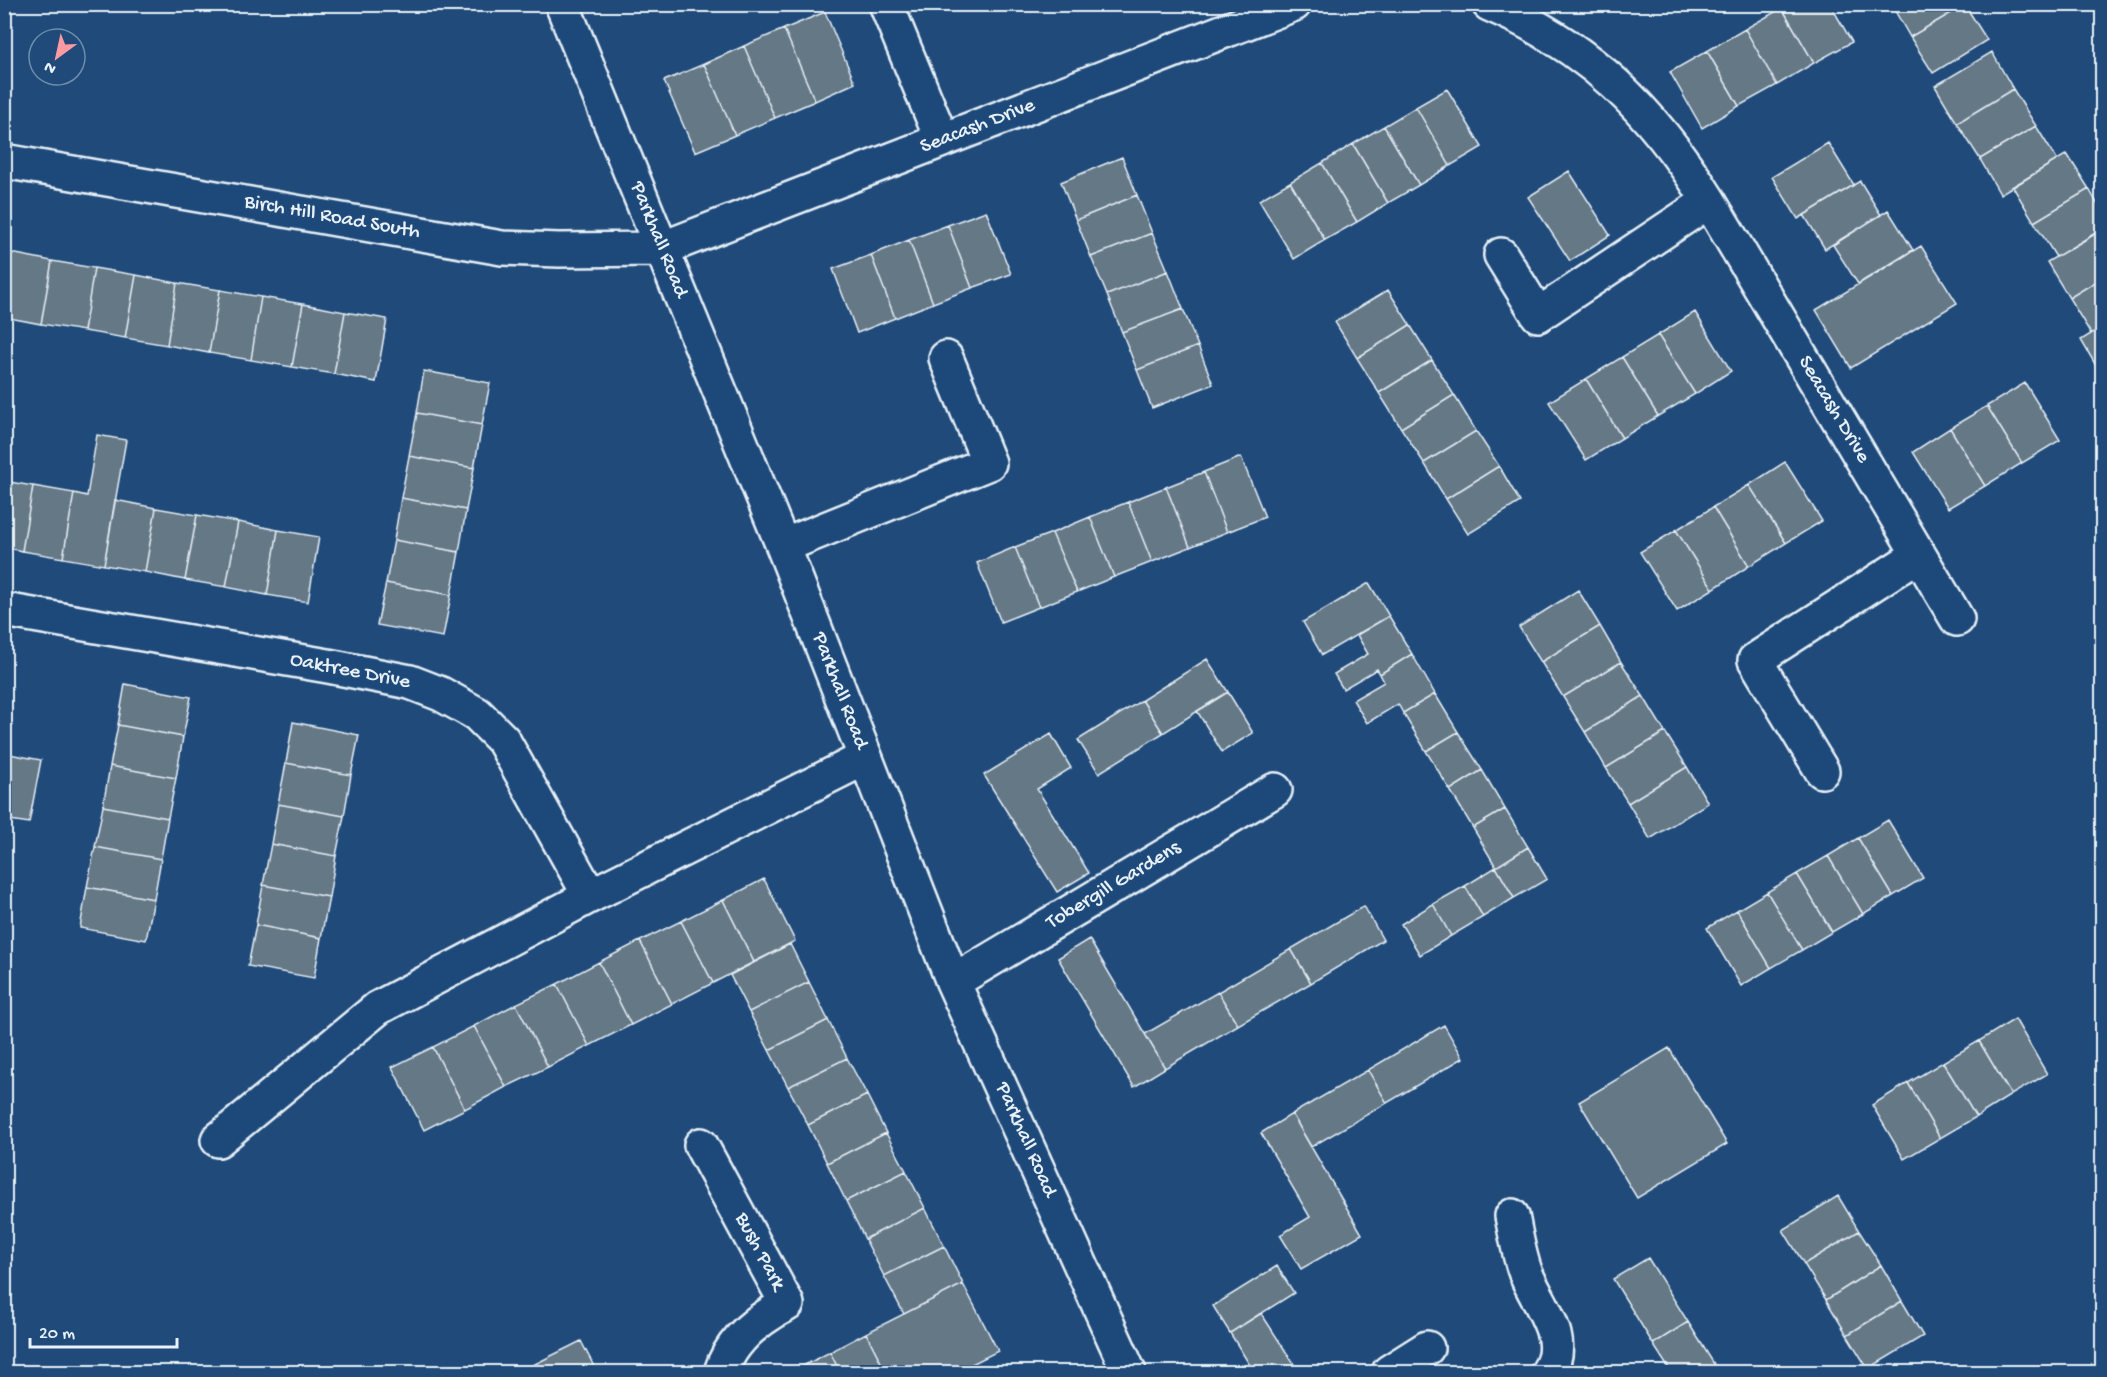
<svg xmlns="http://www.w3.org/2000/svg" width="2107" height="1377" viewBox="0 0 2107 1377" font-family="'Gochi Hand',sans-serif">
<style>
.building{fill:#657886;stroke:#e8f1f8;stroke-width:1.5}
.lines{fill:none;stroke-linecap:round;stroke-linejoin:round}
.minor-casing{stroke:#e8f1f8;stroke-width:38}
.minor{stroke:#1f4a7a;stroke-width:33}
.labels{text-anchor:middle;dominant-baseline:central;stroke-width:5;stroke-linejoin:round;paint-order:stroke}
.street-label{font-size:21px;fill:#e8f1f8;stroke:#1f4a7a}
</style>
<rect width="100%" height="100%" fill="#1f4a7a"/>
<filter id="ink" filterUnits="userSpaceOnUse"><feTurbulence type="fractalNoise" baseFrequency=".0167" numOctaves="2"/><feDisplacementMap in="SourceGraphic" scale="12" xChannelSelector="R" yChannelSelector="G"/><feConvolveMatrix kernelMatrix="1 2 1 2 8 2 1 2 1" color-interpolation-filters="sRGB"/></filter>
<g filter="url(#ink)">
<path class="building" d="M 933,4 L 953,4 L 936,12 Z
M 1787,4 L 1830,4 L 1852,42 L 1814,63 L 1782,8 Z
M 1891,4 L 1965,4 L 1965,5 L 1910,37 Z
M 1965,5 L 1987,40 L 1933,73 L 1910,37 Z
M 1782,8 L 1814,63 L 1777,85 L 1745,29 Z
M 825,12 L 855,83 L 815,101 L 784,29 Z
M 784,29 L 815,101 L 775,118 L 744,46 Z
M 1745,29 L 1777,85 L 1739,106 L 1707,51 Z
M 744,46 L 775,118 L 735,135 L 704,64 Z
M 1707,51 L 1739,106 L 1702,128 L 1670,72 Z
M 1992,52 L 2013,89 L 1957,123 L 1935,86 Z
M 704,64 L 735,135 L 695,152 L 664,81 Z
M 1447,89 L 1482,147 L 1450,166 L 1416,107 Z
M 2013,89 L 2036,126 L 1980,159 L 1957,123 Z
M 1416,107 L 1450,166 L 1419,185 L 1384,126 Z
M 1384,126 L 1419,185 L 1388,203 L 1353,144 Z
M 2036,126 L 2057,160 L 2000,194 L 1980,159 Z
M 1828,143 L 1854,185 L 1798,219 L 1772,177 Z
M 1353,144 L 1388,203 L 1357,222 L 1322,163 Z
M 2067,154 L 2089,189 L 2034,222 L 2013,187 Z
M 1122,157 L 1137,195 L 1076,220 L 1061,182 Z
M 1322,163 L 1357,222 L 1325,240 L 1290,182 Z
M 1569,171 L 1610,235 L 1570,261 L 1528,197 Z
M 1860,181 L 1881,215 L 1825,249 L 1804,215 Z
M 1290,182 L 1325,240 L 1294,259 L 1259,200 Z
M 2089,189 L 2102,212 L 2102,229 L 2056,257 L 2034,222 Z
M 1137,195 L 1152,233 L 1091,257 L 1076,220 Z
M 1888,210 L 1913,250 L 1858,284 L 1833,245 Z
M 986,211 L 1011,274 L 972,288 L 948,225 Z
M 948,225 L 972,288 L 933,303 L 909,240 Z
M 2102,230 L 2102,278 L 2069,298 L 2047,262 Z
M 1152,233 L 1168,271 L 1107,295 L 1091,257 Z
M 909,240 L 933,303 L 895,318 L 871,255 Z
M 1921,246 L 1957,303 L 1851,368 L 1816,310 Z
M 4,252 L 11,253 L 4,290 Z
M 11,253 L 52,261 L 41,324 L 4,317 L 4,290 Z
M 871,255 L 895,318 L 857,333 L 833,269 Z
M 52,261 L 94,268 L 84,331 L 41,324 Z
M 94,268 L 136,275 L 125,338 L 84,331 Z
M 1168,271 L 1183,309 L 1122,332 L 1107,295 Z
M 136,275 L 177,283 L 167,345 L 125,338 Z
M 2102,278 L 2102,327 L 2091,334 L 2069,298 Z
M 177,283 L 220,290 L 209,353 L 167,345 Z
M 220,290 L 261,297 L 251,360 L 209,353 Z
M 1388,290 L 1410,325 L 1357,358 L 1335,322 Z
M 261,297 L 303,304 L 292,367 L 251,360 Z
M 303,304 L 345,312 L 334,374 L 292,367 Z
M 1183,309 L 1198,346 L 1137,370 L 1122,332 Z
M 345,312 L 387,319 L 376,382 L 334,374 Z
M 1695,312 L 1731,371 L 1695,394 L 1658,335 Z
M 1410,325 L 1432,360 L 1379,393 L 1357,358 Z
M 2102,327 L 2102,376 L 2081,340 Z
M 1658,335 L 1695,394 L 1658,416 L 1622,357 Z
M 1198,346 L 1213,384 L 1152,408 L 1137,370 Z
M 1622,357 L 1658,416 L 1622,438 L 1586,379 Z
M 1432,360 L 1454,395 L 1401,428 L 1379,393 Z
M 424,371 L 490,383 L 482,425 L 417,413 Z
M 1586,379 L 1622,438 L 1586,460 L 1549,402 Z
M 2025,383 L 2060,440 L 2022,463 L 1987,406 Z
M 1454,395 L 1476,431 L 1424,463 L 1401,428 Z
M 1987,406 L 2022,463 L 1985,486 L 1950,428 Z
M 417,413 L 482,425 L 474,468 L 409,456 Z
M 1950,428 L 1985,486 L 1948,508 L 1913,452 Z
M 1476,431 L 1499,466 L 1446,499 L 1424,463 Z
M 97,435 L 126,440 L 104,565 L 63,558 L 74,493 L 87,496 Z
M 409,456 L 474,468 L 466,510 L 401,498 Z
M 1241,457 L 1265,517 L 1227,532 L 1204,472 Z
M 1785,462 L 1822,521 L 1786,543 L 1749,485 Z
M 1499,466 L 1520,502 L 1468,534 L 1446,499 Z
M 1204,472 L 1227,532 L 1190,547 L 1166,487 Z
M 4,481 L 33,486 L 22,551 L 4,547 Z
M 1749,485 L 1786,543 L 1749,566 L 1713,507 Z
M 33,486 L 74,493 L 63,558 L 22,551 Z
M 1166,487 L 1190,547 L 1152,562 L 1128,502 Z
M 401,498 L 466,510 L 459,552 L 394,540 Z
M 115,500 L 156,508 L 145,572 L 104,565 Z
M 1128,502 L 1152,562 L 1114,577 L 1090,517 Z
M 1713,507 L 1749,566 L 1713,589 L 1676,530 Z
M 156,508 L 197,515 L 185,580 L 145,572 Z
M 197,515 L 238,522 L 226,587 L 185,580 Z
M 1090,517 L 1114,577 L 1077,592 L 1052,533 Z
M 238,522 L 278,530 L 267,595 L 226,587 Z
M 278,530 L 319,537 L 308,602 L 267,595 Z
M 1676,530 L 1713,589 L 1677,611 L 1640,552 Z
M 1052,533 L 1077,592 L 1039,607 L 1015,547 Z
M 394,540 L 459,552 L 451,595 L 386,583 Z
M 1015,547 L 1039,607 L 1001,622 L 977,563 Z
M 386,583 L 451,595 L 443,637 L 377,625 Z
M 1369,583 L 1389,616 L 1322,655 L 1303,622 Z
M 1578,590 L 1600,626 L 1541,662 L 1519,627 Z
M 1389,616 L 1412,654 L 1380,674 L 1377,669 L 1343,689 L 1334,674 L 1368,654 L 1357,635 Z
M 1600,626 L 1621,662 L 1563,697 L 1541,662 Z
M 1412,654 L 1435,694 L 1403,713 L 1398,704 L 1367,723 L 1353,700 L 1384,682 L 1380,674 Z
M 1207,659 L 1228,692 L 1163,733 L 1142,700 Z
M 1621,662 L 1643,696 L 1585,732 L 1563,697 Z
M 125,684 L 191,697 L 183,737 L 118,725 Z
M 1228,692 L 1253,733 L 1222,752 L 1197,711 Z
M 1435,694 L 1458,732 L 1426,751 L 1403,713 Z
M 1643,696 L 1665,732 L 1606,768 L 1585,732 Z
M 1142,700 L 1163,733 L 1099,773 L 1078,740 Z
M 293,722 L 359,735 L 351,775 L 286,763 Z
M 118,725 L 183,737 L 176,778 L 110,766 Z
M 1458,732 L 1482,770 L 1450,790 L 1426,751 Z
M 1665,732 L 1687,767 L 1628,803 L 1606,768 Z
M 1051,734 L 1071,768 L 1037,789 L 1089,873 L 1057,892 L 984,775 Z
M 4,753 L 41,760 L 29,823 L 4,819 Z
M 286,763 L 351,775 L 344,816 L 278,804 Z
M 110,766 L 176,778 L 168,818 L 103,806 Z
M 1687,767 L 1708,803 L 1650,839 L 1628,803 Z
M 1482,770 L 1505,809 L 1473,828 L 1450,790 Z
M 278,804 L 344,816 L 336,856 L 271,844 Z
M 103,806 L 168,818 L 161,859 L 95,847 Z
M 1505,809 L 1528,847 L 1496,867 L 1473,828 Z
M 1888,820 L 1923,878 L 1893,896 L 1858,838 Z
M 1858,838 L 1893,896 L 1863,914 L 1828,856 Z
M 271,844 L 336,856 L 329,897 L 263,885 Z
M 95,847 L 161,859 L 154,899 L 87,887 Z
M 1528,847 L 1547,879 L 1514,898 L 1496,867 Z
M 1828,856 L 1863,914 L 1832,932 L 1797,874 Z
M 1496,867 L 1514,898 L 1483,917 L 1465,886 Z
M 1797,874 L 1832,932 L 1802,950 L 1767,892 Z
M 764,879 L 795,941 L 754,962 L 723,900 Z
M 263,885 L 329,897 L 321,938 L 256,925 Z
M 1465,886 L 1483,917 L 1451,936 L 1433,904 Z
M 87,887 L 154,899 L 146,940 L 80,928 Z
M 1767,892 L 1802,950 L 1771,968 L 1737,910 Z
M 723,900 L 754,962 L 713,983 L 681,921 Z
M 1433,904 L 1451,936 L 1420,955 L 1401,924 Z
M 1364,906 L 1383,940 L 1311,983 L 1291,949 Z
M 1737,910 L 1771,968 L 1741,986 L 1707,928 Z
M 681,921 L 713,983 L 672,1004 L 640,941 Z
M 256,925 L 321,938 L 314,978 L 248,966 Z
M 1089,939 L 1165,1068 L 1134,1087 L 1058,958 Z
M 640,941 L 672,1004 L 631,1025 L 599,962 Z
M 790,944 L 809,982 L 749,1012 L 730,975 Z
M 1291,949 L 1311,983 L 1238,1025 L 1218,992 Z
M 599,962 L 631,1025 L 589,1046 L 557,984 Z
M 809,982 L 828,1020 L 769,1050 L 749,1012 Z
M 557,984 L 589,1046 L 548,1067 L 516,1004 Z
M 1218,992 L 1238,1025 L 1165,1068 L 1145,1034 Z
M 516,1004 L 548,1067 L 506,1087 L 474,1026 Z
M 2015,1019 L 2047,1074 L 2011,1095 L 1979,1041 Z
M 828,1020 L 847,1058 L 788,1087 L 769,1050 Z
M 1444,1025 L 1463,1058 L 1387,1103 L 1368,1070 Z
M 474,1026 L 506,1087 L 465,1109 L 433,1047 Z
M 1979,1041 L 2011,1095 L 1976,1117 L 1943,1062 Z
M 433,1047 L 465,1109 L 424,1130 L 392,1067 Z
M 1669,1048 L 1727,1144 L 1637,1198 L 1579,1102 Z
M 847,1058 L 867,1095 L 808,1125 L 788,1087 Z
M 1943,1062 L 1976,1117 L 1940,1138 L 1908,1083 Z
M 1368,1070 L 1387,1103 L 1311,1147 L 1292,1114 Z
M 1908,1083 L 1940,1138 L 1904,1159 L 1872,1105 Z
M 867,1095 L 886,1133 L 827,1163 L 808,1125 Z
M 1292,1114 L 1362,1234 L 1301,1269 L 1280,1235 L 1310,1217 L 1261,1133 Z
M 886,1133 L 906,1171 L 846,1201 L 827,1163 Z
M 906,1171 L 925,1208 L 865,1239 L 846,1201 Z
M 1838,1196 L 1859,1231 L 1804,1264 L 1783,1230 Z
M 925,1208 L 944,1246 L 884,1276 L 865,1239 Z
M 1859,1231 L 1881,1265 L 1826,1300 L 1804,1264 Z
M 944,1246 L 963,1284 L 904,1314 L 884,1276 Z
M 1648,1258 L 1688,1322 L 1653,1344 L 1613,1279 Z
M 1881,1265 L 1902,1301 L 1847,1335 L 1826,1300 Z
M 1277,1266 L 1294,1293 L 1230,1333 L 1213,1306 Z
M 963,1284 L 998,1351 L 956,1372 L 886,1372 L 866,1333 Z
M 1902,1301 L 1923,1336 L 1868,1369 L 1847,1335 Z
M 1261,1313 L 1299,1372 L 1254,1372 L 1230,1333 Z
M 1688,1322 L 1719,1372 L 1671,1372 L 1653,1344 Z
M 866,1333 L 886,1372 L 840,1372 L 830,1352 Z
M 581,1341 L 597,1372 L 519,1372 Z
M 830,1352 L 840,1372 L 794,1372 L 793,1371 Z"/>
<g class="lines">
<g class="minor-casing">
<path id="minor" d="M 562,4 L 783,546 L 953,982 L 1129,1372
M 886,4 L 942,140
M 1489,4 C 1589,46 1653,111 1709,201 L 1957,619
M 4,161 L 502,248 L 559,250 L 661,249 L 1294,4
M 1501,255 L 1538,315 L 1709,201
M 783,546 L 989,463 L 946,358
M 4,610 L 328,666 L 410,682 L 441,694 L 477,714 L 503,740 L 590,896 L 865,758
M 1822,771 L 1755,660 L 1918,555
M 953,982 L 1275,790
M 218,1140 L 378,1008 L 590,896
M 701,1145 L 787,1304 C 758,1319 731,1340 721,1372
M 1512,1216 C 1516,1235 1519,1256 1526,1274 C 1539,1306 1570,1339 1548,1372
M 1389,1372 L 1427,1348"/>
</g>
<use href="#minor" class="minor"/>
</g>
</g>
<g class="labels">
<g class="street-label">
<text transform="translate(978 127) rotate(-21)">Seacash Drive</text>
<text transform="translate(332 218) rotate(10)">Birch Hill Road South</text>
<text transform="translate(658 240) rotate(68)">Parkhall Road</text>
<text transform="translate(1833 410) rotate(59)">Seacash Drive</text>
<text transform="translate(350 672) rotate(11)">Oaktree Drive</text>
<text transform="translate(839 691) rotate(69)">Parkhall Road</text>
<text transform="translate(1114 886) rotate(-31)">Tobergill Gardens</text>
<text transform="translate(1025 1140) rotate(66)">Parkhall Road</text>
<text transform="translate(759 1252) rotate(62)">Bush Park</text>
</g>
</g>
<rect width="2107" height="1377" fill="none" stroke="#1f4a7a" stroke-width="24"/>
<rect x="12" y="12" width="2083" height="1353" fill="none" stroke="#e8f1f8" stroke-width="2" filter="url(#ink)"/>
<g transform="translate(57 57) rotate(213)"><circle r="28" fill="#1f4a7a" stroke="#6f8dac" stroke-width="1.5"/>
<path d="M0-4.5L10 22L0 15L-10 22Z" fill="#ff9aa2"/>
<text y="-9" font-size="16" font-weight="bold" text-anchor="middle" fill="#e8f1f8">N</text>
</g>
<path d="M30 1338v9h147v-9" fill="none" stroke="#e8f1f8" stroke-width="3"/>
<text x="39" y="1338" font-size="18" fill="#e8f1f8" stroke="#1f4a7a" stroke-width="4.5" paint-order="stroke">20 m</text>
</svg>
